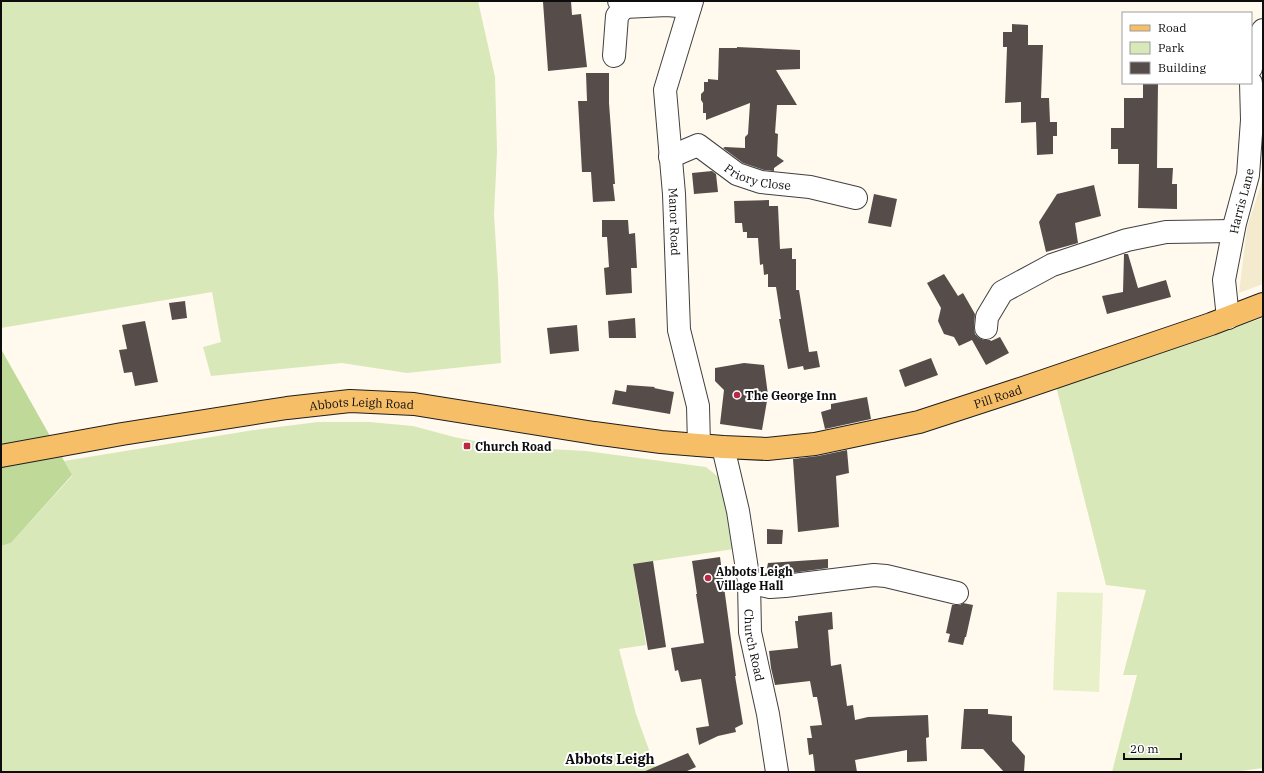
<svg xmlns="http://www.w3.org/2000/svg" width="1264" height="773" viewBox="0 0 1264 773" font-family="'IBM Plex Serif',serif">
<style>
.farmland{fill:#f4ebcf}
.green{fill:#d8e8b8}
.forest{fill:#bfd998}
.pitch{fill:#e8f0ca}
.building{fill:#564d4a}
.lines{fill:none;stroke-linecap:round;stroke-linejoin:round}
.minor-casing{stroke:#404040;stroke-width:24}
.major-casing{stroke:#1e1e1e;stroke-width:24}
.minor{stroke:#fff;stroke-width:22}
.major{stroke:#f6be67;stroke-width:22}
.poi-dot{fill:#bb2844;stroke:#fff;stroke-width:1.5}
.labels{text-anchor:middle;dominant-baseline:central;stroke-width:4;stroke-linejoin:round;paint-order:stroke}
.street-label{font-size:12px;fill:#0d0d0d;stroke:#fff}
.poi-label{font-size:12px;font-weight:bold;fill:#0d0d0d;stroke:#fff;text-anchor:start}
.quarter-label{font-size:14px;font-weight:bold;fill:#0d0d0d;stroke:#fff}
</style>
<rect width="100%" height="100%" fill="#fff9ee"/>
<path class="farmland" d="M 1263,172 L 1263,284 L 1239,293 L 1247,227 L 1261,185 Z"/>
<path class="green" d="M 1,1 L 478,1 L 495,77 L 497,151 L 494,215 L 498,279 L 501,363 L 407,373 L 342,363 L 211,376 L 203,347 L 221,342 L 212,292 L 1,328 Z
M 1263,318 L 1263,768 L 1233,772 L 1112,772 L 1137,675 L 1123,675 L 1146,590 L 1106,585 L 1056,386 Z
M 318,422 L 369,422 L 413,426 L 454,437 L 506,447 L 586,451 L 706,467 L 722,480 L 734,549 L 633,564 L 646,645 L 619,649 L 636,714 L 657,772 L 1,772 L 1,546 L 11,543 L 72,476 L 64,461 L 254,430 Z"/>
<path class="forest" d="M 1,349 L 72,475 L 11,543 L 1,546 Z"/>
<path class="pitch" d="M 1057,592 L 1103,593 L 1099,692 L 1053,690 Z"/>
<path class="building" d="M 554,1 L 571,1 L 572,15 L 581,14 L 587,67 L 548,71 L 543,2 Z
M 1012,24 L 1028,25 L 1028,45 L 1043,45 L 1041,98 L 1049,98 L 1050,122 L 1057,122 L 1057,136 L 1053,136 L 1053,154 L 1037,155 L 1036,122 L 1021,123 L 1021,102 L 1005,103 L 1007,47 L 1003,47 L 1003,32 L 1012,32 Z
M 737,47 L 800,50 L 800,69 L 776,70 L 797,105 L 777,105 L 775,133 L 778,134 L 777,156 L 784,161 L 774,168 L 774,171 L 764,170 L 743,163 L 723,148 L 725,147 L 745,148 L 745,137 L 748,134 L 750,103 L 706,120 L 706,113 L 703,113 L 703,103 L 701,100 L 701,94 L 704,91 L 704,82 L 708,82 L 708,79 L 718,80 L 719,48 L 737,48 Z
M 586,73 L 609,73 L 609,103 L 615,184 L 613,184 L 615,201 L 593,202 L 591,172 L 582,172 L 578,101 L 587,101 Z
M 1143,83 L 1158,83 L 1157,168 L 1173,168 L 1172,184 L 1177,184 L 1177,209 L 1138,208 L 1139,164 L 1118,164 L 1118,149 L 1111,149 L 1111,128 L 1124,128 L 1124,98 L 1143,98 Z
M 712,171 L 716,174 L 718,192 L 694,194 L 692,173 Z
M 1094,185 L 1101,216 L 1075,223 L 1078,243 L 1046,252 L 1039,222 L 1057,194 Z
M 874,194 L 897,199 L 891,227 L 868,223 Z
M 769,200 L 769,206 L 778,206 L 780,249 L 792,248 L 792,259 L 796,259 L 796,290 L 799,290 L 809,352 L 817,351 L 820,367 L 804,370 L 803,366 L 788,369 L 779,319 L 781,319 L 776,287 L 768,287 L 768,274 L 764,275 L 763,264 L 760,265 L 758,238 L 747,238 L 747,232 L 743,232 L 742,223 L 735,223 L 734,201 Z
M 602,220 L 628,220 L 629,234 L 635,233 L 637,268 L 631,268 L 632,293 L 606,295 L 604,268 L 609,267 L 607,237 L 602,237 Z
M 1124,254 L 1128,254 L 1138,288 L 1166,280 L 1171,297 L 1107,314 L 1102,296 L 1123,292 Z
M 944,274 L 958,296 L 963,293 L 975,314 L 974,327 L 975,334 L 979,338 L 984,340 L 990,340 L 991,341 L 1000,337 L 1009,353 L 986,365 L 972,340 L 959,346 L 954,337 L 944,334 L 938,321 L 941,308 L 927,283 Z
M 185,301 L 187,318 L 172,320 L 169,303 Z
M 635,318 L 636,338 L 609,338 L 608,321 Z
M 145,321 L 158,382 L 135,386 L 132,372 L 124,373 L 119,350 L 127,349 L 122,325 Z
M 577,325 L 579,351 L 550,354 L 547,328 Z
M 931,358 L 938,375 L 905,387 L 899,370 Z
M 744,363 L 764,365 L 768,395 L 762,430 L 720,424 L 724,390 L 715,381 L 715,368 Z
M 627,385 L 655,387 L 654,388 L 674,392 L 670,414 L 612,404 L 615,390 L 626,392 Z
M 867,397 L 871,419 L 825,429 L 821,412 L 831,409 L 831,404 Z
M 847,450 L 849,473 L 836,476 L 839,527 L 798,532 L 793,459 L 818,456 Z
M 767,529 L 783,530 L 782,544 L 767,544 Z
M 720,557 L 736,676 L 735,676 L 743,724 L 735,728 L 736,732 L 718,736 L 699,745 L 696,728 L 709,726 L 701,679 L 681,682 L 678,670 L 675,671 L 671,648 L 704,643 L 696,594 L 697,594 L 692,561 Z
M 828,559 L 828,568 L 784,574 L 771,574 L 766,573 L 768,563 Z
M 653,561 L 666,647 L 648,650 L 633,564 Z
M 963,603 L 973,605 L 966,637 L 965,637 L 963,645 L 948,642 L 950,634 L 946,633 L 952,605 L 960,605 Z
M 832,612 L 833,629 L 828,630 L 831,666 L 841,664 L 847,706 L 853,705 L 855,720 L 868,717 L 928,715 L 929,737 L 926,738 L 927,761 L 907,762 L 907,750 L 855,760 L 857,772 L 815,772 L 813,754 L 809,755 L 807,738 L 812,738 L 810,726 L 822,725 L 817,697 L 813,697 L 810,681 L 775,685 L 771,668 L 769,651 L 798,648 L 795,621 L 798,621 L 798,616 Z
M 964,709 L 988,709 L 988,714 L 1012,716 L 1012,741 L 1025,756 L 1024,772 L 1004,772 L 983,749 L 961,749 Z
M 688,753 L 696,767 L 685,772 L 643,772 Z"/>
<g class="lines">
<g class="minor-casing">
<g id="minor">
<path id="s1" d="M 692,1 L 665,90 L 674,194 L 679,330 L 698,406 L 699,445"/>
<path d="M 624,7 L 667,5 L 690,7"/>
<path d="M 614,56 L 617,16 L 624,7 L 619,1"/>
<path d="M 1251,68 L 1254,46 L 1263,30"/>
<path id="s2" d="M 670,157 L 698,145 L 737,174 L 761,182 L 810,187 L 856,198"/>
<path id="s3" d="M 1228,318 L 1224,280 L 1235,223 L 1248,175 L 1252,120 L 1251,83"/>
<path d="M 986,328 L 987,317 L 1002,292 L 1052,265 L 1127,240 L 1166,232 L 1233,231"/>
<path id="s4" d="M 723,447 L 738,511 L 749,582 L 750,632 L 768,714 L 777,772"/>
<path d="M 749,582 L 770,587 L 785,586 L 874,575 L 886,576 L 957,593"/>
</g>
</g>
<g class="major-casing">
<g id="major">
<path id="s5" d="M 1,456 L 122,434 L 287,408 L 350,401 L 414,404 L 594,433 L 661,442 L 723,447 L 767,449 L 815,444 L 919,422 L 1014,391 L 1211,324 L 1263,304"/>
</g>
</g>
<use href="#minor" class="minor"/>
<use href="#major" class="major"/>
</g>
<g class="poi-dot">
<circle cx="737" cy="395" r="4"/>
<rect x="463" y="442" width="8" height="8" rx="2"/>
<circle cx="708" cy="578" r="4"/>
</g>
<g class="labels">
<g class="street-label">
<text stroke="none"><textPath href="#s2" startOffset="100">Priory Close</textPath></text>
<text stroke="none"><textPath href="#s3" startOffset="119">Harris Lane</textPath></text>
<text stroke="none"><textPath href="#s1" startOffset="225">Manor Road</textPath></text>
<text stroke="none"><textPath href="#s5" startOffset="1011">Pill Road</textPath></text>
<text stroke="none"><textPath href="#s5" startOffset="365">Abbots Leigh Road</textPath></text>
<text stroke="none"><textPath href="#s4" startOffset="201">Church Road</textPath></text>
</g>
<g class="poi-label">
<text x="745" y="395">The George Inn</text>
<text x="475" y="446">Church Road</text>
<text x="716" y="571">Abbots Leigh<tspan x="716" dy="14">Village Hall</tspan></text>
</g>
<g class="quarter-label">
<text x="610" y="759">Abbots Leigh</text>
</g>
</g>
<rect width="1264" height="773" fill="none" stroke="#0d0d0d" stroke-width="4"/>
<rect x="1122" y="12" width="130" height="72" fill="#ffffff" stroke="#9e9e9e"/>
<rect x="1130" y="25" width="20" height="6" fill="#f6be67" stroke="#9e9e9e"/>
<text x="1158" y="32" font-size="12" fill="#0d0d0d">Road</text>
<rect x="1130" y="42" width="20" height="12" fill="#d8e8b8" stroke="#9e9e9e"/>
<text x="1158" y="52" font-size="12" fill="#0d0d0d">Park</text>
<rect x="1130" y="62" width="20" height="12" fill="#564d4a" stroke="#9e9e9e"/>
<text x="1158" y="72" font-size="12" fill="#0d0d0d">Building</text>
<path d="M1124 753v6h57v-6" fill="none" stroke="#0d0d0d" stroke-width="2"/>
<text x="1130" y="753" font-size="12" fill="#0d0d0d" stroke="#ffffff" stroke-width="3" paint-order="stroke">20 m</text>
</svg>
